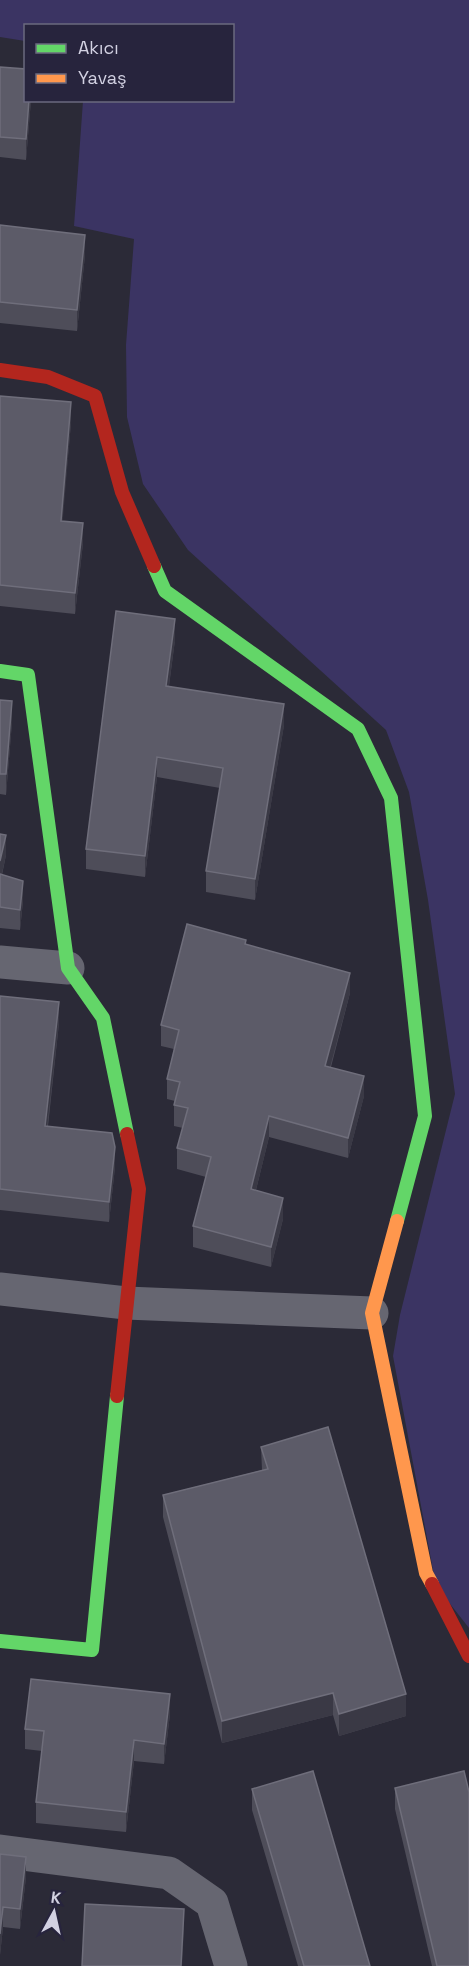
<svg xmlns="http://www.w3.org/2000/svg" width="469" height="1966" viewBox="0 0 469 1966" font-family="'Space Grotesk',sans-serif">
<style>
.green{fill:#3b3463}
.lines{fill:none;stroke-linecap:round;stroke-linejoin:round}
.street{stroke:#666671;stroke-width:33}
.fast{stroke:#63d668;stroke-width:14}
.slow{stroke:#ff974d;stroke-width:14}
.jam{stroke:#b3261e;stroke-width:14}
.wall{fill:#4e4d59}
.shaded-wall{fill:#3a3945}
.building{fill:#5c5b68;stroke:#6f6e7b;stroke-width:1.5}
</style>
<rect width="100%" height="100%" fill="#2b2a37"/>
<path class="green" d="M 0,0 L 469,0 L 469,1628 L 436,1586 L 393,1356 L 400,1315 L 455,1094 L 428,900 L 409,792 L 386,730 L 188,550 L 143,484 L 127,417 L 126,345 L 134,239 L 74,226 L 83,101 L 232,100 L 232,26 L 26,26 L 25,41 L 0,37 Z"/>
<g class="lines">
<path class="street" d="M 0,962 L 68,968
M 0,1289 L 126,1303 L 372,1313
M 0,1851 L 169,1873 L 212,1903 L 231,1966"/>
<path class="fast" d="M 154,566 L 165,591 L 358,729 L 391,798 L 425,1116 L 397,1221
M 0,671 L 28,675 L 68,968 L 103,1018 L 127,1134
M 0,1641 L 92,1650 L 117,1396"/>
<path class="slow" d="M 397,1221 L 372,1313 L 426,1573 L 432,1584"/>
<path class="jam" d="M 0,370 L 48,377 L 95,396 L 122,492 L 154,566
M 117,1396 L 139,1189 L 127,1134
M 432,1584 L 469,1656"/>
</g>
<path class="wall" d="M 0,67 L 31,100 L 26,160 L 0,157 Z
M 0,225 L 85,255 L 77,331 L 0,323 Z
M 0,396 L 71,423 L 62,521 L 83,543 L 75,614 L 0,606 Z
M 175,640 L 169,686 L 284,725 L 255,900 L 206,892 L 206,871 L 220,788 L 157,777 L 145,877 L 86,869 L 86,849 Z
M 0,700 L 12,722 L 6,795 L 0,794 Z
M 0,834 L 6,855 L 2,875 L 23,901 L 20,930 L 0,928 Z
M 246,944 L 350,993 L 331,1067 L 364,1096 L 348,1158 L 269,1137 L 256,1190 L 283,1219 L 271,1267 L 193,1247 L 193,1226 L 206,1177 L 177,1169 L 177,1148 L 183,1128 L 174,1126 L 174,1105 L 175,1101 L 167,1099 L 167,1079 L 174,1049 L 161,1046 L 161,1025 Z
M 0,996 L 59,1023 L 48,1126 L 115,1167 L 109,1222 L 0,1210 Z
M 261,1447 L 406,1716 L 339,1736 L 333,1715 L 222,1743 L 163,1517 L 163,1495 L 262,1470 Z
M 170,1714 L 164,1764 L 134,1761 L 126,1832 L 36,1823 L 36,1802 L 42,1751 L 25,1749 L 25,1729 Z
M 395,1788 L 469,1966 L 432,1966 L 395,1809 Z
M 252,1789 L 370,1966 L 298,1966 L 252,1810 Z
M 0,1854 L 26,1877 L 20,1929 L 3,1927 L 0,1955 Z"/>
<path class="shaded-wall" d="M 29,100 L 31,100 L 26,160 L 26,139 Z
M 85,235 L 85,255 L 77,331 L 77,310 Z
M 71,402 L 71,423 L 61,541 L 61,521 Z
M 83,523 L 83,543 L 75,614 L 75,593 Z
M 175,619 L 175,640 L 166,707 L 166,686 Z
M 12,701 L 12,722 L 6,795 L 6,774 Z
M 284,704 L 284,725 L 255,900 L 255,879 Z
M 157,757 L 157,777 L 145,877 L 145,856 Z
M 6,835 L 6,855 L 0,882 L 0,861 Z
M 23,881 L 23,901 L 20,930 L 20,910 Z
M 350,973 L 350,993 L 325,1086 L 325,1066 Z
M 59,1002 L 59,1023 L 45,1146 L 45,1126 Z
M 364,1076 L 364,1096 L 348,1158 L 348,1138 Z
M 269,1116 L 269,1137 L 251,1210 L 251,1189 Z
M 115,1147 L 115,1167 L 109,1222 L 109,1202 Z
M 283,1198 L 283,1219 L 271,1267 L 271,1247 Z
M 333,1693 L 333,1715 L 222,1743 L 222,1721 Z
M 170,1694 L 170,1714 L 164,1764 L 164,1744 Z
M 406,1694 L 406,1716 L 339,1736 L 339,1714 Z
M 134,1740 L 134,1761 L 126,1832 L 126,1812 Z
M 26,1857 L 26,1877 L 20,1929 L 20,1909 Z
M 3,1907 L 3,1927 L 0,1955 L 0,1934 Z
M 184,1909 L 184,1930 L 182,1966 L 181,1966 Z"/>
<path class="building" d="M 0,67 L 26,69 L 26,100 L 29,100 L 26,139 L 0,137 Z
M 0,225 L 85,235 L 77,310 L 0,302 Z
M 0,396 L 71,402 L 61,521 L 83,523 L 75,593 L 0,585 Z
M 116,611 L 175,619 L 166,686 L 284,704 L 255,879 L 206,871 L 223,768 L 157,757 L 145,856 L 86,849 Z
M 0,700 L 12,701 L 6,774 L 0,774 Z
M 0,834 L 6,835 L 0,861 Z
M 0,874 L 23,881 L 20,910 L 0,907 Z
M 187,924 L 246,940 L 245,944 L 350,973 L 325,1066 L 364,1076 L 348,1138 L 269,1116 L 251,1189 L 283,1198 L 271,1247 L 193,1226 L 211,1157 L 177,1148 L 188,1108 L 174,1105 L 180,1082 L 167,1079 L 179,1030 L 161,1025 Z
M 0,996 L 59,1002 L 45,1126 L 112,1133 L 115,1147 L 109,1202 L 0,1189 Z
M 328,1427 L 406,1694 L 339,1714 L 333,1693 L 222,1721 L 163,1495 L 268,1469 L 261,1447 Z
M 31,1679 L 170,1694 L 164,1744 L 134,1740 L 126,1812 L 36,1802 L 44,1731 L 25,1729 Z
M 313,1771 L 370,1966 L 304,1966 L 252,1789 Z
M 464,1771 L 469,1792 L 469,1966 L 437,1966 L 395,1788 Z
M 0,1854 L 26,1857 L 20,1909 L 3,1907 L 0,1934 Z
M 85,1904 L 184,1909 L 181,1966 L 82,1966 Z"/>
<rect x="24" y="24" width="210" height="78" fill="#27243d" stroke="#6b697f" stroke-width="1.5"/>
<rect x="36" y="44" width="30" height="9" fill="#63d668" stroke="#6b697f" stroke-width="1.5"/>
<text x="78" y="54" font-size="18" fill="#d2d1e2">Akıcı</text>
<rect x="36" y="74" width="30" height="9" fill="#ff974d" stroke="#6b697f" stroke-width="1.5"/>
<text x="78" y="84" font-size="18" fill="#d2d1e2">Yavaş</text>
<g transform="translate(54 1912) rotate(8)" stroke="#27243d" stroke-width="4.5" paint-order="stroke">
<path d="M0-4.5L10 22L0 15L-10 22Z" fill="#d2d1e2"/>
<text y="-9" font-size="16" font-weight="bold" text-anchor="middle" fill="#d2d1e2">K</text>
</g>
</svg>
